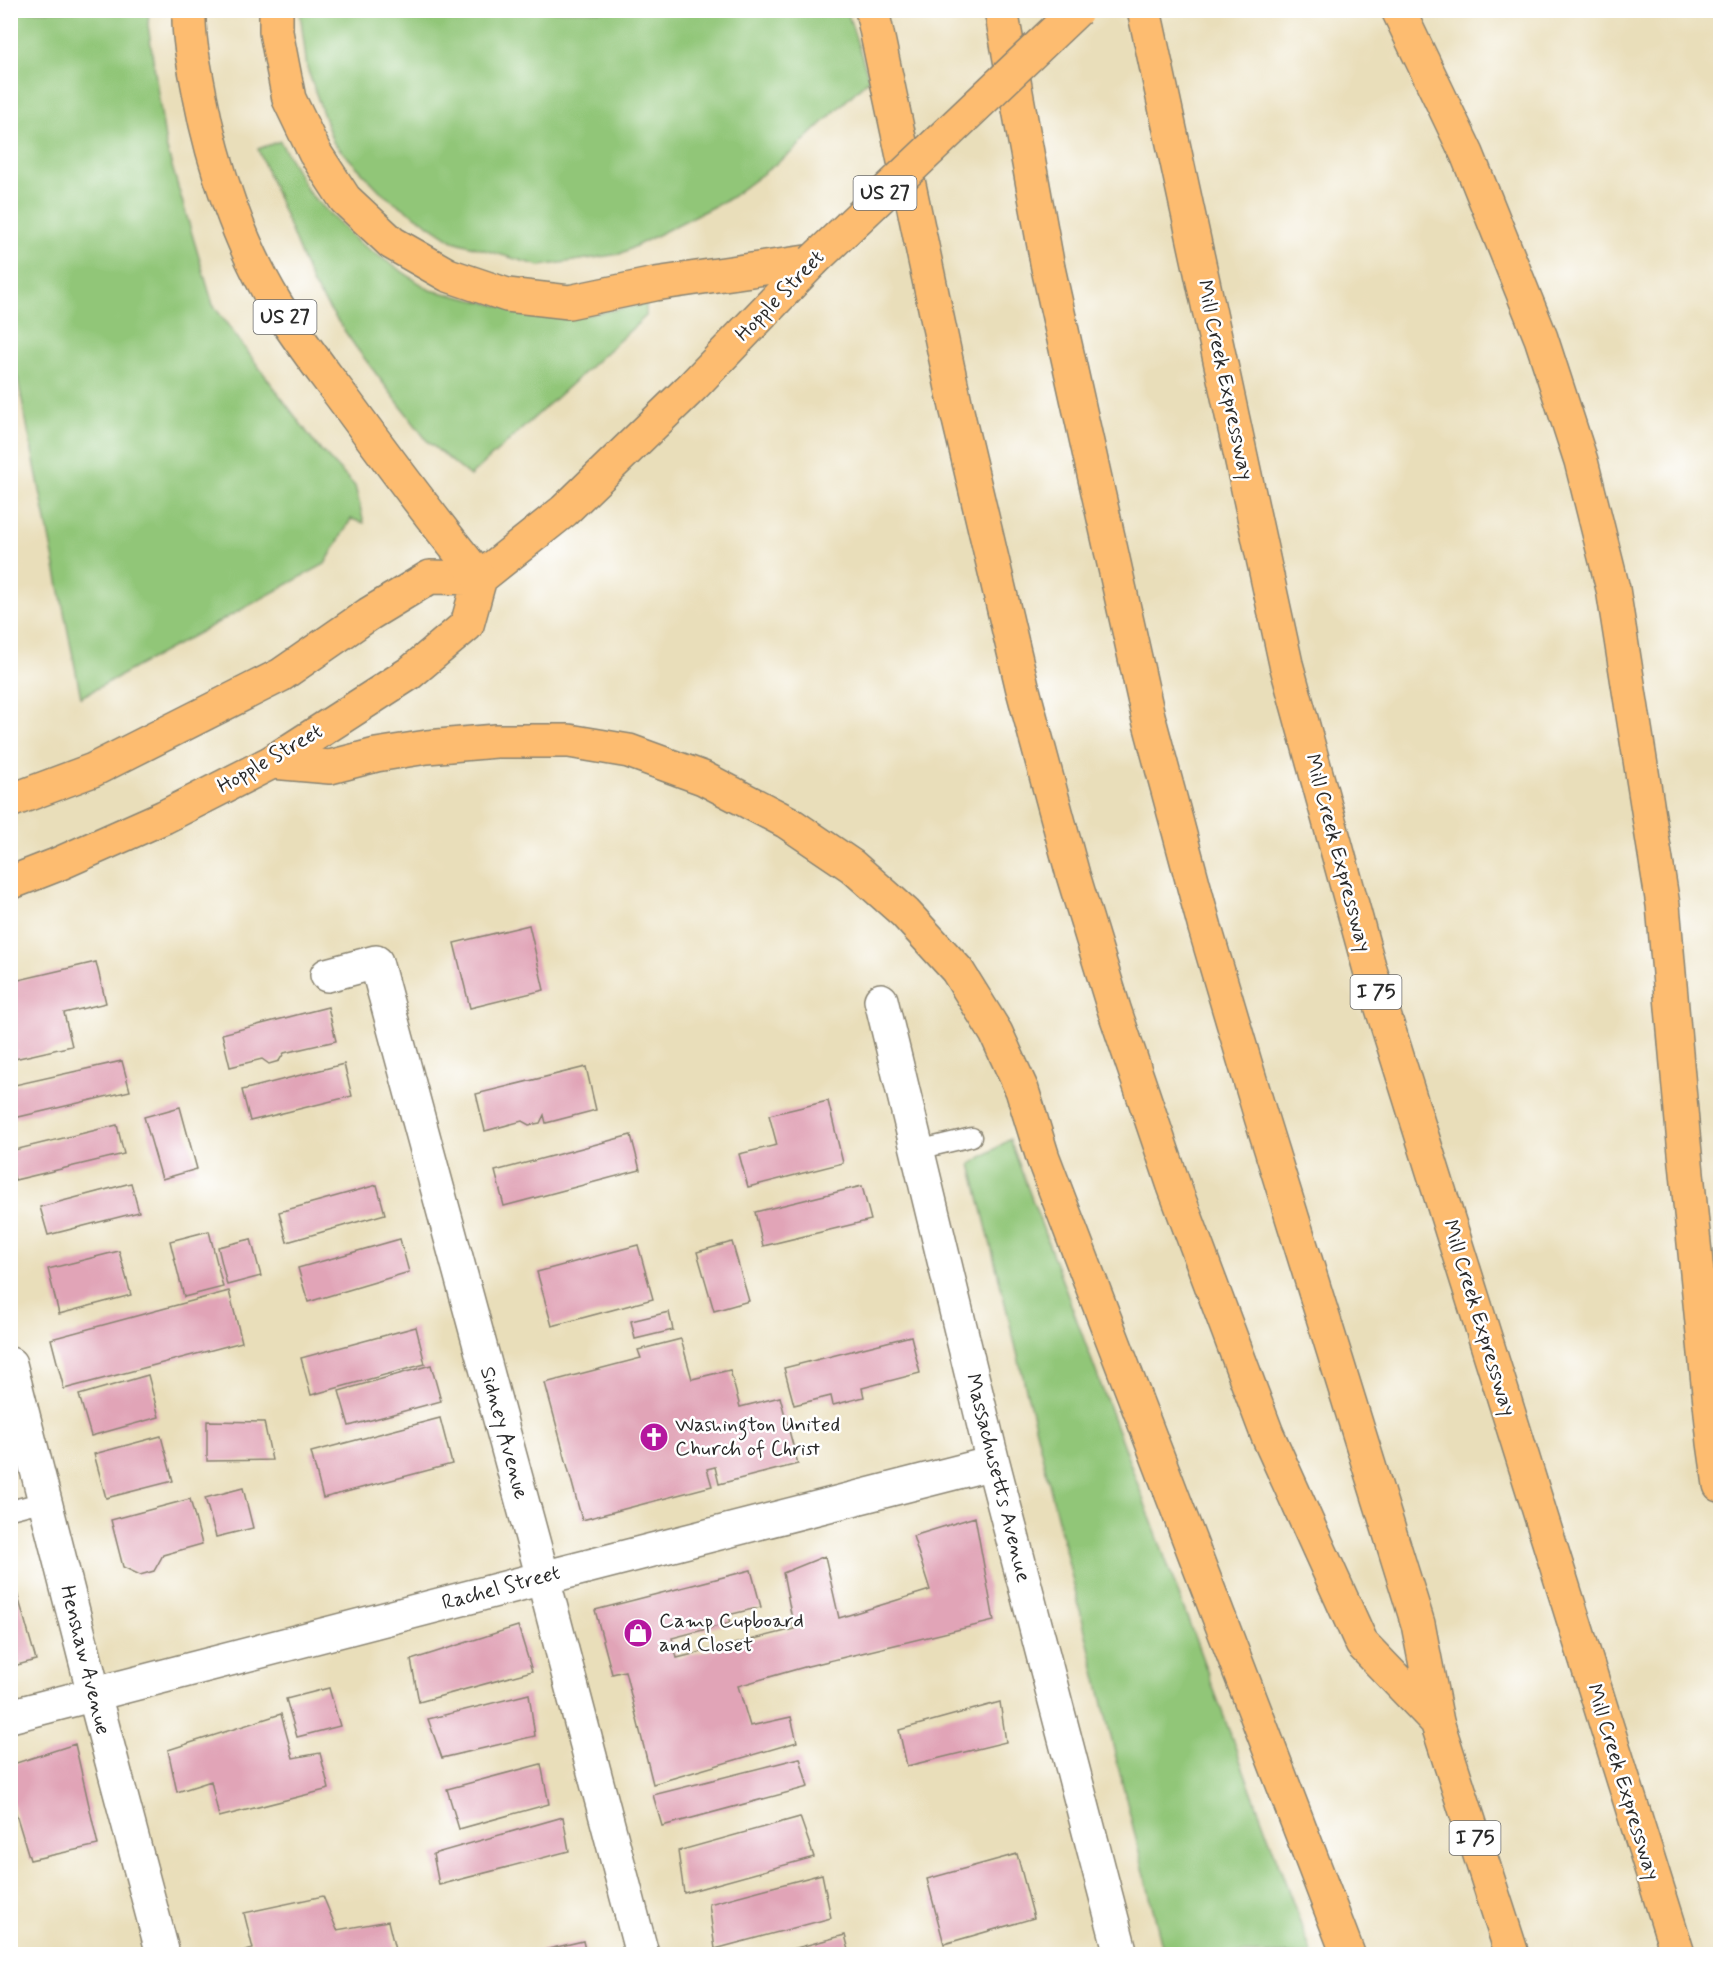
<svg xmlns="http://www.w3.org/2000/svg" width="1731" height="1965" viewBox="0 0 1731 1965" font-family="Mynerve,sans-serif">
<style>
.green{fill:#91c678;stroke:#5e7852;stroke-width:1.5}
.building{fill:#e1a4b7}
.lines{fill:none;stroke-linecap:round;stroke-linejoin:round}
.service-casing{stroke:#8a8472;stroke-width:21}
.minor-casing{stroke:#8a8472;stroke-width:36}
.primary-casing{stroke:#8a8472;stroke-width:36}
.motorway-casing{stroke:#8a8472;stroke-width:36}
.service{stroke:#fff;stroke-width:18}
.minor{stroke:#fff;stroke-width:33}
.primary{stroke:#fdbc70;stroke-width:33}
.motorway{stroke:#fdbc70;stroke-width:33}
.primary-bridge-casing{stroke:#8a8472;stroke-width:36;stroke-linecap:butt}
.primary-bridge{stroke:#fdbc70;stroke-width:33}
.labels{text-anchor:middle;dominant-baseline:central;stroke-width:5;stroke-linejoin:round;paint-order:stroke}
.shield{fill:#fff;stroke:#6b6b6b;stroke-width:1.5}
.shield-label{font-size:20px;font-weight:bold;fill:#2b2b2b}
.street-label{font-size:21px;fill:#2b2b2b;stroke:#fff}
.poi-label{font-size:21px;fill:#2b2b2b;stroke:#fff;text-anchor:start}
</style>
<rect width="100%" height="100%" fill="#fff"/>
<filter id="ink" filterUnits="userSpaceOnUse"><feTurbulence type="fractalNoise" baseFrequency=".0167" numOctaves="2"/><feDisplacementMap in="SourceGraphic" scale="12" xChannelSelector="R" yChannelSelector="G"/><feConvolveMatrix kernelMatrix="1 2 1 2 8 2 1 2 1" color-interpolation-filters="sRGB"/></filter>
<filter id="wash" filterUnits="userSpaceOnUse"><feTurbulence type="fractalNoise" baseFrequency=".008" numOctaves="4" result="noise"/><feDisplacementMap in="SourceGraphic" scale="24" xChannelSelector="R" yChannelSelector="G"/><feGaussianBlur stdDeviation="1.35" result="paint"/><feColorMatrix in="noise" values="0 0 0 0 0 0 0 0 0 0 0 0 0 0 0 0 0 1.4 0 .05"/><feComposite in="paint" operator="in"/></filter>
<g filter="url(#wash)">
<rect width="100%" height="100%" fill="#e9deba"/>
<path class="green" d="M 10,11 L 149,11 L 148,25 L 166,146 L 213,305 L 317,446 L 355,486 L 364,523 L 351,519 L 325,564 L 81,697 L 11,345 Z
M 300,11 L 847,11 L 869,79 L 792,152 L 730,198 L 620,254 L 540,266 L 453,241 L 384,195 L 333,142 L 307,68 Z
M 280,141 L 309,193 L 358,242 L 430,290 L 531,313 L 580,316 L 646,304 L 646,316 L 470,476 L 428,442 L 355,346 L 313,285 L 258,149 Z
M 1010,1139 L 1010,1140 L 1312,1954 L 1164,1954 L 971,1164 Z"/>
<g id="blocks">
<path class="building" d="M 529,925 L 544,990 L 470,1008 L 454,943 Z
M 96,962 L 106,1003 L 64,1013 L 72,1046 L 10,1060 L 10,982 Z
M 328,1007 L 336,1041 L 284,1053 L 279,1061 L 269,1064 L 262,1059 L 230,1067 L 222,1034 Z
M 122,1061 L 130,1091 L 10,1119 L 10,1086 Z
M 344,1064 L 352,1096 L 250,1121 L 242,1090 Z
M 586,1067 L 596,1110 L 546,1123 L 544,1115 L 540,1123 L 529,1125 L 522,1121 L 485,1131 L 476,1094 Z
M 828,1101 L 843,1163 L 748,1187 L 739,1154 L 777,1145 L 769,1115 Z
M 180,1107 L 197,1169 L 162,1179 L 144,1117 Z
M 117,1125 L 124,1154 L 15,1180 L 10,1163 L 10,1151 Z
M 631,1135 L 640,1170 L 504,1206 L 495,1171 Z
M 131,1183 L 139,1212 L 48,1235 L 40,1207 Z
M 377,1185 L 385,1214 L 287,1242 L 279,1212 Z
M 862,1186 L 871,1220 L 763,1246 L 755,1212 Z
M 209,1231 L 223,1287 L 184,1297 L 170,1241 Z
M 251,1239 L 261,1276 L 227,1285 L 218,1247 Z
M 400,1239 L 409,1272 L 308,1302 L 298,1268 Z
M 732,1242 L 749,1301 L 714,1311 L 697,1252 Z
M 638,1245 L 653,1299 L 552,1326 L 537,1272 Z
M 119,1251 L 131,1295 L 59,1314 L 48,1269 Z
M 229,1291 L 242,1342 L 64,1389 L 51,1339 Z
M 669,1312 L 673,1330 L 635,1339 L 631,1321 Z
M 416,1327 L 425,1364 L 311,1395 L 301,1358 Z
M 911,1336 L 920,1373 L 862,1388 L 864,1397 L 833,1405 L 831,1396 L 794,1405 L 784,1368 Z
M 681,1339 L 692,1379 L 730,1370 L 740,1407 L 780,1397 L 798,1464 L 719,1484 L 715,1467 L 707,1469 L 712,1486 L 582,1520 L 545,1383 L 641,1358 L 638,1350 Z
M 431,1365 L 441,1401 L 349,1426 L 339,1391 Z
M 148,1375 L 159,1417 L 91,1436 L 79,1395 Z
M 440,1418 L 452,1464 L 323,1498 L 311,1452 Z
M 207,1421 L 264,1422 L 272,1460 L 207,1461 Z
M 161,1436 L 173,1481 L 106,1498 L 94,1454 Z
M 243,1488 L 253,1528 L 216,1537 L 205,1498 Z
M 190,1499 L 202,1544 L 163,1555 L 154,1571 L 140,1575 L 123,1567 L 111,1520 Z
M 975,1517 L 994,1621 L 808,1666 L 738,1686 L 750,1726 L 791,1717 L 797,1742 L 653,1784 L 625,1671 L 612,1674 L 595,1610 L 751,1570 L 761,1607 L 728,1615 L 730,1623 L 672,1638 L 677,1658 L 794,1629 L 783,1573 L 825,1556 L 839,1618 L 930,1590 L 913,1536 Z
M 10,1568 L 36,1660 L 10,1667 Z
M 518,1626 L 532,1671 L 419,1702 L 411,1660 Z
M 329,1688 L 340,1726 L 297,1737 L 286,1699 Z
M 529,1694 L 535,1736 L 442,1758 L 428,1719 Z
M 1000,1702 L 1006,1742 L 907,1766 L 899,1730 Z
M 281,1714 L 293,1758 L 320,1753 L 329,1789 L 219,1817 L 211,1781 L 177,1792 L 168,1750 Z
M 75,1744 L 98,1845 L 30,1860 L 13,1804 L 10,1804 L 10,1765 Z
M 800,1758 L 808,1787 L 662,1826 L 653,1795 Z
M 541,1764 L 549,1804 L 459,1829 L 447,1789 Z
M 563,1817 L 569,1851 L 439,1885 L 433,1854 Z
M 800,1817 L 814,1857 L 684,1893 L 678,1851 Z
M 1017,1854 L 1034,1918 L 944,1944 L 927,1879 Z
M 822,1874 L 831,1918 L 715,1949 L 709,1904 Z
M 323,1896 L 337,1930 L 388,1921 L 396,1954 L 235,1954 L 253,1949 L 244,1913 Z
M 845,1935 L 850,1954 L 774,1954 Z
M 583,1941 L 586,1954 L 527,1954 Z"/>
</g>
</g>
<g filter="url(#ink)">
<use href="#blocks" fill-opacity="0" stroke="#8a8472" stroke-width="1.5"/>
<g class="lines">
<g class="service-casing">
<path id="service" d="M 918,1150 L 972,1137
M 10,1510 L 45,1501"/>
</g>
<g class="minor-casing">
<path id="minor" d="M 327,975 L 376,962 L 543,1578 L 642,1954
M 881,1000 L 993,1463 L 1121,1954
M 10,1364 L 94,1694 L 163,1954
M 10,1716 L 543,1578 L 993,1463"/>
</g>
<g class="primary-casing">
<path id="primary" d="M 10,801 L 93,770 L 281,675 L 369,614 L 430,577 L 480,578
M 10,883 L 56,865 L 164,817 L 272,762 L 410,673 L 467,625 L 480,578 L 564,511 L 693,386 L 813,261"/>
</g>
<g class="motorway-casing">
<path id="motorway" d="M 189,10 C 188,39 195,69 200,96 C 213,165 240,245 276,304 C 299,342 327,376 353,412 C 394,468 436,524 480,578
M 276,10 L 276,32 L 289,99 L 315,153 L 345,199 L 392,243 L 448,275 L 507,295 L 569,302 L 655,284 L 813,261
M 872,10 L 956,407 L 1023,690 L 1073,875 L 1114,1009 L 1174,1186 L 1267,1434 L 1362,1644 L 1437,1722
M 1001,10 L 1048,268 L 1148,716 L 1205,928 L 1261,1117 L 1418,1624 L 1437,1722 L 1512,1954
M 1144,10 L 1286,664 L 1370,970 L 1678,1954
M 1398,10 L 1467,154 L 1541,338 L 1581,461 L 1613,589 L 1663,905 L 1683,1133 L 1714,1443 L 1720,1485
M 272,762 L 330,767 L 376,755 L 427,747 L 496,741 L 569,741 L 629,751 L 703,778 L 787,822 L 852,866 L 905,913 L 957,970 L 996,1033 L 1022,1090 L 1043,1158 L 1348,1954"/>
</g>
<use href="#service" class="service"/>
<use href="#minor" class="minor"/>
<use href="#primary" class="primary"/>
<use href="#motorway" class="motorway"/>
<g class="primary-bridge-casing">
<path id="primary-bridge" d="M 813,261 L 1077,10"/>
</g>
<use href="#primary-bridge" class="primary-bridge"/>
</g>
</g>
<defs>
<g id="church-disc" transform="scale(1.5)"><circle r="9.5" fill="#b5179e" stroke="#fff"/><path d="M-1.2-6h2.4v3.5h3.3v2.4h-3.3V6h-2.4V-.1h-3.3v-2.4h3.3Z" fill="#fff"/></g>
<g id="shop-disc" transform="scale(1.5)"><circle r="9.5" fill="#b5179e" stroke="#fff"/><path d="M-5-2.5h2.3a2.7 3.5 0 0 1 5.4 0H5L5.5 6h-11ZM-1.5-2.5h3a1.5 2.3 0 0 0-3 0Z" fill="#fff"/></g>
</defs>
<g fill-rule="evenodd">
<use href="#church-disc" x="654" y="1437"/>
<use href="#shop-disc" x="638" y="1633"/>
</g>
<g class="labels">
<g class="shield">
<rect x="853.5" y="176" width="63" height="34" rx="4.5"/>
<rect x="253.5" y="300" width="63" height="34" rx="4.5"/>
<rect x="1350.5" y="975" width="51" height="34" rx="4.5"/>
<rect x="1449.5" y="1821" width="51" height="34" rx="4.5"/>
</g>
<g class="shield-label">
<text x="885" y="193">US 27</text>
<text x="285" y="317">US 27</text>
<text x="1376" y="992">I 75</text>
<text x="1475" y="1838">I 75</text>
</g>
<g class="street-label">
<text transform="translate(780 296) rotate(-46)">Hopple Street</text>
<text transform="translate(1225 380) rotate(78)">Mill Creek Expressway</text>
<text transform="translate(270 759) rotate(-30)">Hopple Street</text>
<text transform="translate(1338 853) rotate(75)">Mill Creek Expressway</text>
<text transform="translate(1479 1318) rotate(73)">Mill Creek Expressway</text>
<text transform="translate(504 1433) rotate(75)">Sidney Avenue</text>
<text transform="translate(998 1478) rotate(76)">Massachusetts Avenue</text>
<text transform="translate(501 1588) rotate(-15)">Rachel Street</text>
<text transform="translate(85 1660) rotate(76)">Henshaw Avenue</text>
<text transform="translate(1623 1782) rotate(73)">Mill Creek Expressway</text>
</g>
<g class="poi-label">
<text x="675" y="1425">Washington United<tspan x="675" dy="24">Church of Christ</tspan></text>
<text x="659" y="1621">Camp Cupboard<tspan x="659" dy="24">and Closet</tspan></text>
</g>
</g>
<rect width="1731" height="1965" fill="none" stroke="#fff" stroke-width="36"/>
</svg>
